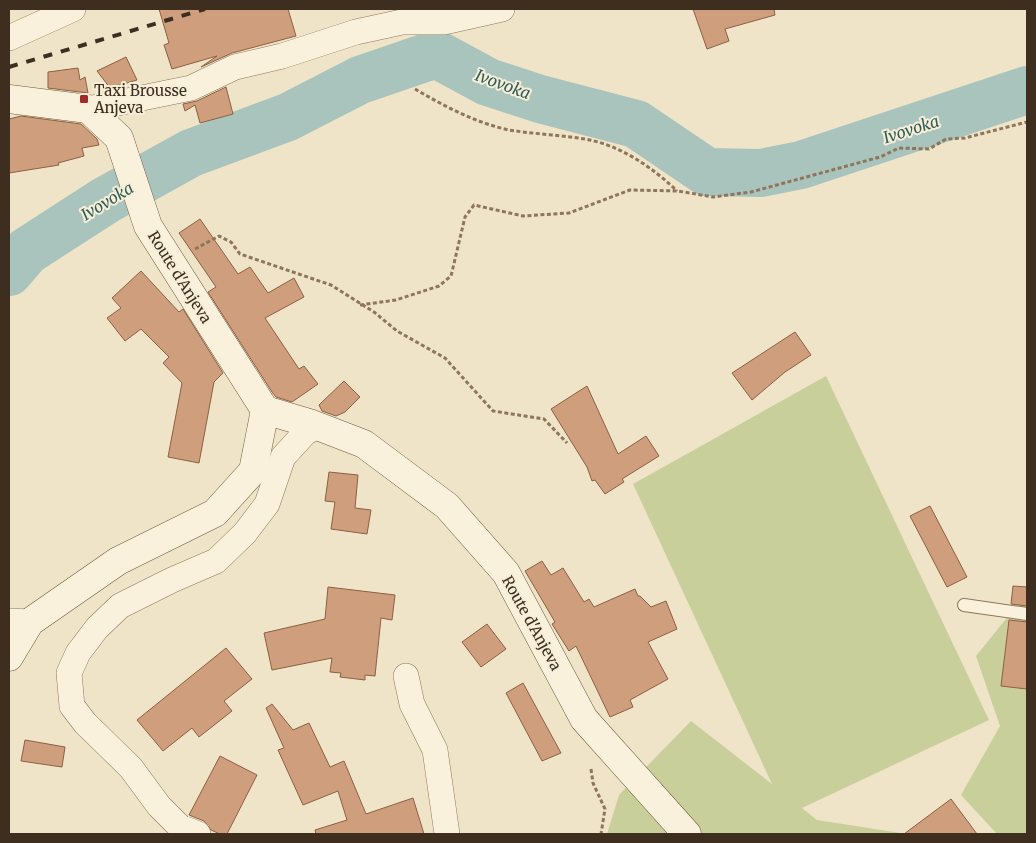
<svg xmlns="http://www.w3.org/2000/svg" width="1036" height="843" viewBox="0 0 1036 843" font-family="Merriweather,serif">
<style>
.green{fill:#c9cf9b}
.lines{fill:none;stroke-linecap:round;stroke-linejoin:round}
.river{stroke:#a9c4bc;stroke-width:48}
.building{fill:#cf9f7d;stroke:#8d5f41}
.lane-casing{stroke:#8d765c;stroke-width:14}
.street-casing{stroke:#8d765c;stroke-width:26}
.secondary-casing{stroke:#6f573f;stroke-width:29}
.path{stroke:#8d765c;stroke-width:3;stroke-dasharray:4 2.5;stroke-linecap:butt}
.lane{stroke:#faf1dc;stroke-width:12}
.street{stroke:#faf1dc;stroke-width:25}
.secondary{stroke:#faf1dc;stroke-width:28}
.rail{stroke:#3d2e20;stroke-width:4;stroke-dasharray:9 9;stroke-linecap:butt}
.poi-dot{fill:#9e2a2b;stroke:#f7eed8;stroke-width:2}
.labels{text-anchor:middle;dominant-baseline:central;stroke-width:4;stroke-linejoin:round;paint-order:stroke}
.poi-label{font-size:15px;fill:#3d2e20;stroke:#f7eed8;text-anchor:start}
.street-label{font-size:15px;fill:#3d2e20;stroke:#f7eed8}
.water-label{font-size:16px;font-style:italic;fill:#2f5d5a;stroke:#f7eed8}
</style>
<rect width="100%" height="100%" fill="#f0e4c8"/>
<path class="green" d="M 826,376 L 989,720 L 802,808 L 817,820 L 907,834 L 607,834 L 619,795 L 691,721 L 772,784 L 633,484 Z
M 1027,593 L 1027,834 L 997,834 L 961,795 L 1000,726 L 976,656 Z"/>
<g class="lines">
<path class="river" d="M 9,272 L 27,251 L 106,200 L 191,153 L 288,117 L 360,80 L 436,54 L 488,82 L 540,99 L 636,124 L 707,172 L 761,173 L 801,165 L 1027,90"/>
</g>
<path class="building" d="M 159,9 L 288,9 L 296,36 L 232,53 L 201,67 L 217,56 L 172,69 L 164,45 L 169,43 Z
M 693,9 L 774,9 L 775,15 L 725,29 L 729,41 L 707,49 Z
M 126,57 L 137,80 L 110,88 L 97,71 Z
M 78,68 L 80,80 L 85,77 L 88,93 L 48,88 L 48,72 Z
M 226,87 L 233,114 L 200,123 L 195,105 L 185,111 L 183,104 L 197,101 Z
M 21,116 L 81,124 L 97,139 L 99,145 L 82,148 L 84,156 L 58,163 L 59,165 L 9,173 L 9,119 Z
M 200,219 L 238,274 L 250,267 L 268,293 L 294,278 L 304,297 L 265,318 L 299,369 L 304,366 L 318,384 L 292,402 L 276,397 L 272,392 L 208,292 L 216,287 L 179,233 Z
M 141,271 L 179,312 L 183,309 L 223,373 L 214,382 L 199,463 L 168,457 L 182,383 L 163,363 L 169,357 L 141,329 L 125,341 L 107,318 L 121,308 L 112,298 Z
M 795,332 L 811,355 L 785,372 L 752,400 L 732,373 Z
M 344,381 L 360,397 L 345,412 L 336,416 L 322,411 L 319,405 Z
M 587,386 L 618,454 L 646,436 L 659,456 L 622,479 L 624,482 L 605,494 L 595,480 L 592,481 L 587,467 L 551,409 Z
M 329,472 L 358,475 L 355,508 L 371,510 L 367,534 L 331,529 L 335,502 L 325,501 Z
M 930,506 L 967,577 L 947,587 L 910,516 Z
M 542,561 L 551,575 L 563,568 L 584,602 L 589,599 L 594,607 L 635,589 L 638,596 L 640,596 L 651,607 L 666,601 L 677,629 L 648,642 L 668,679 L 630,700 L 633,707 L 610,717 L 576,646 L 569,651 L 552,624 L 555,622 L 525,571 Z
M 1013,586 L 1027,587 L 1027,606 L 1011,604 Z
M 328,587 L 395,595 L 392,620 L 381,618 L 375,676 L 365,675 L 365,680 L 340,677 L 341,673 L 330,672 L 332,658 L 272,670 L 264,633 L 325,619 Z
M 1009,620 L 1027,622 L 1027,689 L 1001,686 Z
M 487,624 L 506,649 L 481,667 L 462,642 Z
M 226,648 L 252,679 L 224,701 L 232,711 L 199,737 L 192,728 L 163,751 L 137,720 Z
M 523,683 L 561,753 L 542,761 L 506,693 Z
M 272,704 L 293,730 L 309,723 L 330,767 L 344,761 L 366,814 L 413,798 L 424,834 L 316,834 L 315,830 L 347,820 L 338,791 L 303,805 L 278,750 L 284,748 L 266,708 Z
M 25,740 L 65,747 L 62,767 L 21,761 Z
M 220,756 L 257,775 L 227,834 L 220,834 L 211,830 L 204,821 L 189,815 Z
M 951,799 L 977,834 L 904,834 Z"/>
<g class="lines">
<g class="lane-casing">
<path id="lane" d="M 964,605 L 1027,614"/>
</g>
<g class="street-casing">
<path id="street" d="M 9,38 L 73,9
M 88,109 L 191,88 L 235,67 L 282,56 L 356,32 L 402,22 L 444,22 L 502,9
M 9,621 L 30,622
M 406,676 L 412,704 L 435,750 L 447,834
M 198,834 L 180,827 L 159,806 L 131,768 L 85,723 L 72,706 L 69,673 L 78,653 L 97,628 L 120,606 L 172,580 L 216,561 L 245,533 L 267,504 L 283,457 L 305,433 L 317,426"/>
</g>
<g class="secondary-casing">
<path id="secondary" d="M 9,99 L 88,109 L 119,138 L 148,226 L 265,410 L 312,424 L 364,444 L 447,506 L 506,573 L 584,719 L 687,834
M 9,657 L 30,622 L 118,561 L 215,513 L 253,471 L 265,410"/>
</g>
<path class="path" d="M 415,89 C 444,106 476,123 509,130 C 534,134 560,135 585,139 C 620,145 652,167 677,191
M 195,249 L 219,236 L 231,242 L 240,254 L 331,285 L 374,312 L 397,331 L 445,358 L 493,411 L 544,419 L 567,443
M 360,305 L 396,300 L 439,286 L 451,276 L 465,217 L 474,205 L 523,216 L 569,213 L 630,190 L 678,191 L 713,197 L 751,192 L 880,157 L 899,148 L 929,149 L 946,139 L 965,138 L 1027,122
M 591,769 L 593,783 L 605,809 L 601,834"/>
<use href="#lane" class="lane"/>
<use href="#street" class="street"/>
<use href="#secondary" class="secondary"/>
<path class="rail" d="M 9,67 L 205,9"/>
</g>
<rect class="poi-dot" x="79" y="94" width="10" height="10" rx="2.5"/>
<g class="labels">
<g class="poi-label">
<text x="94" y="90">Taxi Brousse<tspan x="94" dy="17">Anjeva</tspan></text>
</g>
<g class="street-label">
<text transform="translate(180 277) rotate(58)">Route d'Anjeva</text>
<text transform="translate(532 623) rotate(61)">Route d'Anjeva</text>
</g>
<g class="water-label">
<text transform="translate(503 84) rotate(20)">Ivovoka</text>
<text transform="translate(911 129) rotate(-18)">Ivovoka</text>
<text transform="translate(107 201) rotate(-31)">Ivovoka</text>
</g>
</g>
<rect width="1036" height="843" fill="none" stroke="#3d2e20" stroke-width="20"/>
</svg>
